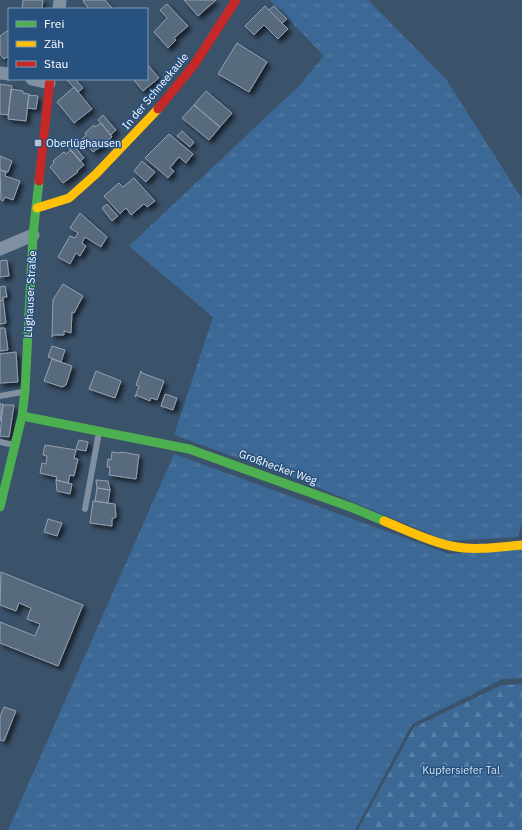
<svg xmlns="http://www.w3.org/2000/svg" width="522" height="830" viewBox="0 0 522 830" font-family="'IBM Plex Sans',sans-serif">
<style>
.grass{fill:url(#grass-tufts)}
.forest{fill:url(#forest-firs)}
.building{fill:#586a7e;stroke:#94a1b0;filter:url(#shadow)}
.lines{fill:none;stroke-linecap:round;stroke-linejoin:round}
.lane{stroke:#8190a1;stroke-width:6}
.street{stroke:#8190a1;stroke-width:13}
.fast{stroke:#4caf50;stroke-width:9}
.slow{stroke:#ffc107;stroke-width:9}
.jam{stroke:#c62828;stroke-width:9}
.poi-dot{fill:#bac2cb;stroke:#27517f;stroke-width:1.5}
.labels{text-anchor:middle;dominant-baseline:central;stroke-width:3;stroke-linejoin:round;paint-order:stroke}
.street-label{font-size:11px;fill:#fff;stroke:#27517f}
.poi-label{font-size:11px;fill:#fff;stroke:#27517f;text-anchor:start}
.park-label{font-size:11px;fill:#d1e2f4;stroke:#27517f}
</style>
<defs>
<pattern id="grass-tufts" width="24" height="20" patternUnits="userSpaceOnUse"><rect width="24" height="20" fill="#3c6896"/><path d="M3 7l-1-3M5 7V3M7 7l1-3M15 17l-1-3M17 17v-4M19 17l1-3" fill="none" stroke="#597fa6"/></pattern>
<pattern id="forest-firs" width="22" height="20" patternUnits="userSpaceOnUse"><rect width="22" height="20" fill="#3c6896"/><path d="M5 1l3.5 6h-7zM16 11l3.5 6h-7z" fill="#597fa6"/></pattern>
<filter id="shadow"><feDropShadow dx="3.5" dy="3.5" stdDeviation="2" flood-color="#0009"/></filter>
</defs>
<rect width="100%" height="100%" fill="#3b526b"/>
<path class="grass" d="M 270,0 L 368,0 L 446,79 L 522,199 L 522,523 L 518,537 L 447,541 L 305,482 L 174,435 L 213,317 L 129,246 L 299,86 L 324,56 Z
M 174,454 L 449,554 L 522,548 L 522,678 L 503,679 L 412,724 L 355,830 L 8,830 Z"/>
<path class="forest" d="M 522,684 L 522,830 L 358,830 L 414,727 L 502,685 Z"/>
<path class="building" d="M 23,0 L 43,0 L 42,9 L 22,9 Z
M 84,0 L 105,0 L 113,9 L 89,9 L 83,1 Z
M 184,0 L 216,0 L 198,16 Z
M 167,4 L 188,26 L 174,38 L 176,40 L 168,48 L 154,32 L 167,18 L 160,10 Z
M 265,6 L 288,29 L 278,39 L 264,25 L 254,35 L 245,26 Z
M 274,6 L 287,19 L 282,23 L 269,10 Z
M 7,31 L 9,33 L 9,59 L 7,57 L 4,59 L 0,54 L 0,36 Z
M 237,43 L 267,62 L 249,92 L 218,74 Z
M 147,64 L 159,78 L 143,91 L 133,79 L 147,79 Z
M 66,79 L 75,79 L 83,88 L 78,92 Z
M 0,84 L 12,86 L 8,115 L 0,114 Z
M 74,87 L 92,109 L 74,123 L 57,102 Z
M 11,89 L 23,91 L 23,93 L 29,94 L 26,121 L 8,119 Z
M 206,91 L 232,113 L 220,127 L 194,105 Z
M 29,95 L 38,96 L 36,109 L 27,108 Z
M 194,105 L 220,127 L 209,140 L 182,118 Z
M 103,115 L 116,130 L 111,135 L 98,120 Z
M 101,123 L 112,137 L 101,148 L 100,147 L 93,152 L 82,139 L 87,134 L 85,133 L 94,125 L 95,127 Z
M 182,131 L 194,142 L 190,147 L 177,136 Z
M 169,134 L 193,154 L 186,163 L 179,157 L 170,168 L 174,171 L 168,178 L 145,158 Z
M 71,142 L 84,158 L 80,161 L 67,146 Z
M 71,150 L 84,165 L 77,171 L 78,172 L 63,183 L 50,167 L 54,163 L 53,161 L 64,152 L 66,154 Z
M 0,156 L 12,161 L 8,172 L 0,170 Z
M 142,161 L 155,172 L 146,182 L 134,171 Z
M 0,170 L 6,172 L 5,176 L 20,181 L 13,200 L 5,197 L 3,201 L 1,200 Z
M 134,178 L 155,201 L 147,207 L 144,204 L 131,215 L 126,208 L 120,214 L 104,196 L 119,183 L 123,187 Z
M 107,204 L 118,216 L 112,221 L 102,208 Z
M 80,213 L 107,237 L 101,247 L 85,237 L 82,243 L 86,246 L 80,256 L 76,253 L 70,264 L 58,257 L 70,236 L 75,238 L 78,233 L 70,228 Z
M 7,260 L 9,276 L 0,277 L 0,261 Z
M 63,284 L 83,296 L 74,313 L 72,312 L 71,333 L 64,331 L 64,335 L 53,335 L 52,337 L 53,300 Z
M 5,286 L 7,297 L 3,297 L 3,300 L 0,301 L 0,287 Z
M 3,300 L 6,323 L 0,324 L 0,301 Z
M 0,328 L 5,328 L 8,350 L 0,351 Z
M 52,346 L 65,350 L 61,362 L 48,357 Z
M 16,352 L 18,382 L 0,383 L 0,354 Z
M 52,359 L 72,366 L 66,385 L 62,387 L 44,381 Z
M 96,371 L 121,381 L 115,398 L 89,389 Z
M 141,371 L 142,373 L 164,381 L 157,400 L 151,398 L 150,401 L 136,395 L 135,397 L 139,386 L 136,385 Z
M 165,394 L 177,398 L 173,410 L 161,406 Z
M 0,404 L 3,404 L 0,421 Z
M 3,405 L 14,405 L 9,437 L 0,436 Z
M 79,440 L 88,442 L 86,451 L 76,449 Z
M 45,445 L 76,450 L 74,458 L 78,459 L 74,476 L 70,475 L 68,483 L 56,480 L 57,477 L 40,473 L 42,463 L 46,464 L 47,456 L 43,455 Z
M 112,452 L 121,453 L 121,452 L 139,455 L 136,479 L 109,475 L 110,467 L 107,467 L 108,459 L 111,460 Z
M 56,480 L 72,484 L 70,494 L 57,491 Z
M 96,480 L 108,481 L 110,490 L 97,488 Z
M 97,488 L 110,490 L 108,503 L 95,501 Z
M 93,501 L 115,504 L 116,517 L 112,519 L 112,526 L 90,523 Z
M 48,519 L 62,523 L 57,536 L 44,532 Z
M 1,572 L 83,605 L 58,666 L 0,643 L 0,622 L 35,636 L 40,624 L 27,619 L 31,608 L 19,603 L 16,611 L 0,605 Z
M 4,707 L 16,711 L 4,741 L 0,740 L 0,717 Z"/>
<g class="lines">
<path class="lane" d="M 0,396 L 22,392
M 0,442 L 14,445
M 85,509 L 99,432"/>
<path class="street" d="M 59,9 L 60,0
M 0,73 L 9,74
M 32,79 L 49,83
M 0,249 L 33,235"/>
<path class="fast" d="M 22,416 L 189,449 L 353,508 L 384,521
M 0,507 L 22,416 L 25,391 L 33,235 L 39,181"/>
<path class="slow" d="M 37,208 L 69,198 L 96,174 L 158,109
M 384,521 C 406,530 428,541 451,546 C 474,551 499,547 522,545"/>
<path class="jam" d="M 158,109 L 194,65 L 236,0
M 39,181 L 50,79"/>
</g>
<rect class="poi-dot" x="34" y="139" width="8" height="8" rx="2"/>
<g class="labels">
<g class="street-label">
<text transform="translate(155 91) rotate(-50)">In der Schneekaule</text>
<text transform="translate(30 294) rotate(-87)">Lüghauser Straße</text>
<text transform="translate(278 467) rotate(20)">Großhecker Weg</text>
</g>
<g class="poi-label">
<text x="46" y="143">Oberlüghausen</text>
</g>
<g class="park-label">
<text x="461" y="770">Kupfersiefer Tal</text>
</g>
</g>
<rect x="8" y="8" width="140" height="72" fill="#27517f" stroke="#7d97b2"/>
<rect x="16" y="21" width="20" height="6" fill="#4caf50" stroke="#7d97b2"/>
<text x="44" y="28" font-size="12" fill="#ffffff">Frei</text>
<rect x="16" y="41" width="20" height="6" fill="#ffc107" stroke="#7d97b2"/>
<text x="44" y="48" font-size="12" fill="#ffffff">Zäh</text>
<rect x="16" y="61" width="20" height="6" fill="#c62828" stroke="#7d97b2"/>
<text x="44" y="68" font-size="12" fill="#ffffff">Stau</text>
</svg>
